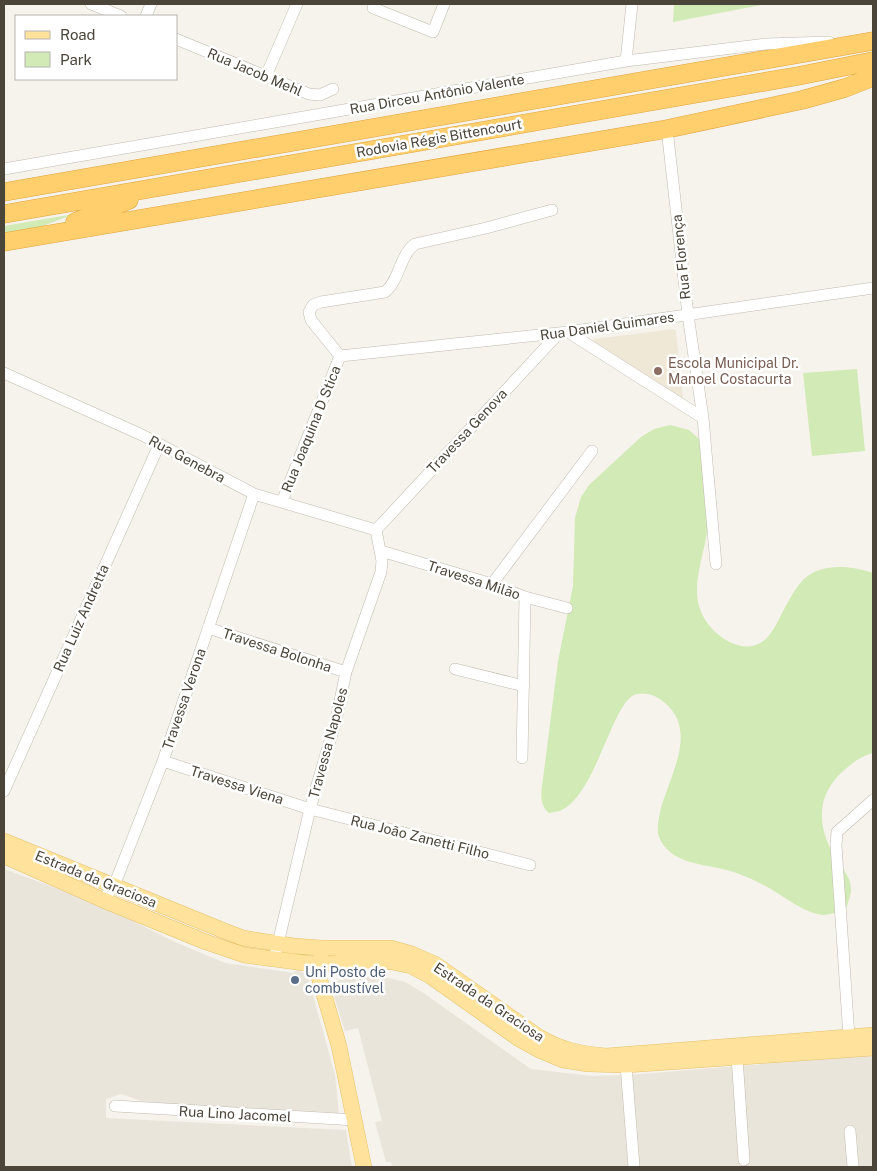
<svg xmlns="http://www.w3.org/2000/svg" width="877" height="1171" viewBox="0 0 877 1171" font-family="'Public Sans',sans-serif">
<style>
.residential{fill:#eae5da}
.education{fill:#efe8d6}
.green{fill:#d2eab5}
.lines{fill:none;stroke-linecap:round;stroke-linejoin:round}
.minor-casing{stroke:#c2bbae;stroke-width:12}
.major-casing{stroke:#e6c16a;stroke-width:16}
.highway-casing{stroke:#e0a43c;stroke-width:19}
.minor{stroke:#fff;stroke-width:11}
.major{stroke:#ffe39c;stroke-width:15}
.highway{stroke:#ffcf6e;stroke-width:18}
.education-dot{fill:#8d6e63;stroke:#fff;stroke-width:2}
.service-dot{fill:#5c6f8a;stroke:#fff;stroke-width:2}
.labels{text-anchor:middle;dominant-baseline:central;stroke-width:5;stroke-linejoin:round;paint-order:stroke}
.street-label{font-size:14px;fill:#4b4439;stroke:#fff}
.education-label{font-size:14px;fill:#785e54;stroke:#fff;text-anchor:start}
.service-label{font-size:14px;fill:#4e5e75;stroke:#fff;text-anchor:start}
</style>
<rect width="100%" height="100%" fill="#f6f3ec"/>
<path class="residential" d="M 4,869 L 75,895 L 117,913 L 175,942 L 225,963 L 294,973 L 297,969 L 298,969 L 305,974 L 309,981 L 335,1075 L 339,1113 L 178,1105 L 142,1101 L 121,1094 L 106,1099 L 106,1118 L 346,1130 L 352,1167 L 4,1167 Z
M 357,977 L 384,977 L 405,982 L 422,992 L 531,1069 L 592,1076 L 624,1075 L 632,1167 L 392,1167 L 391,1162 L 386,1162 L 375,1122 L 382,1121 L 358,1028 L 345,1031 L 332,990 L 335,981 Z
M 873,1055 L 873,1166 L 637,1167 L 629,1075 Z"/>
<path class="education" d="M 674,329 L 676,331 L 683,398 L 680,400 L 593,344 L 594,339 Z"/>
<path class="green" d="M 674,4 L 767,4 L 673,22 Z
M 74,214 L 25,233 L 4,236 L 4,226 Z
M 857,369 L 865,451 L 812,456 L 803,373 Z
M 670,425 L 689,430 L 700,440 C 703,460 709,488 708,508 C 708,518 708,528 706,538 C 702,560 692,587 700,609 C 707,631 739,657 762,642 C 770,637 776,625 780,617 C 787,604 794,589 804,579 C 822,562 853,566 873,573 L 873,753 C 860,756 848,766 838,776 C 815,801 819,830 835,857 C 841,866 850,876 851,888 C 852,893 848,901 847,907 C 839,911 832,915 823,915 C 804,913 785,897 769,888 C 756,881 742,874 727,870 C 704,864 670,864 659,837 C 656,828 659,817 661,808 C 670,775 698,731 665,703 C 656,696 649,692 637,694 C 613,697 597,795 560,811 C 557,812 553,812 549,813 C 539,805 541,791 543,779 L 558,661 L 573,586 L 575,518 L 581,497 L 589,485 L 641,437 L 654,429 Z"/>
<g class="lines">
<g class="minor-casing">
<path id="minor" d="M 91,4 L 121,16
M 373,8 L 433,32 L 444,4
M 146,16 L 151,4
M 176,39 L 309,94 L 320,95 L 333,89
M 626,61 L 632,4
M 266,76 L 297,4
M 667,129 L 688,315 L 703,418 L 716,564
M 4,169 L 626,61 L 766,44 L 829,42
M 568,332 L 703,418
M 340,356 L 568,332 L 873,288
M 340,356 L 311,320 L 309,312 L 313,305 L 321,302 L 385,292 C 400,280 399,256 415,244 L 486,228 L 552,210
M 4,373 L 142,435 L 254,494 L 376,530
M 282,502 L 340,356
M 376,530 L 559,333
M 381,551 L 492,584 L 525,597 L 567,608
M 492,584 L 592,451
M 208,628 L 346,672
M 455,669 L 524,686
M 522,758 L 525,597
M 163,761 L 310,809 L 530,865
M 4,791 L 159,445
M 103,900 L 114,886 L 163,761 L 254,494
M 274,960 L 310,809 L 336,720 L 346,672 L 381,572 L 382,561 L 376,530
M 849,1037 L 836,845 L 837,832 L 873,800
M 737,1057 L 744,1160
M 626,1065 L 634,1167
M 115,1106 L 355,1120
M 850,1131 L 853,1167"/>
</g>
<g class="major-casing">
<path id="major" d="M 4,841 L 222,930 L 243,938 L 294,946 L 322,948 L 391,948 L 412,954 L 435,964 L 539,1037 C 564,1051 578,1053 606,1056 L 873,1035
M 4,856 L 103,900 L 206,942 L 244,955 L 320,965 L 365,960 L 392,962 L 411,966 L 430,976 L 519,1039 L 539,1050 L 563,1060 L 588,1064 L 626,1065 L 873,1048
M 321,957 L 319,977 L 339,1046 L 364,1167"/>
</g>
<g class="highway-casing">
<path id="highway" d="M 4,192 L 873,41
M 4,214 L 798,76 L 873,61
M 75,222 L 129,200
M 4,242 L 667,129 L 802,100 L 845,88 L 873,77"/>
</g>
<use href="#minor" class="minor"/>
<use href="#major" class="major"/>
<use href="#highway" class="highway"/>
</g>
<circle class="education-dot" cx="658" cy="371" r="5"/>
<circle class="service-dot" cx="295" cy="980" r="5"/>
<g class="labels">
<g class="street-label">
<text transform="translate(255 72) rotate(23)">Rua Jacob Mehl</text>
<text transform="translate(437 94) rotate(-10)">Rua Dirceu Antônio Valente</text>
<text transform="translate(439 138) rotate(-10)">Rodovia Régis Bittencourt</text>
<text transform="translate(681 257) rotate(-96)">Rua Florença</text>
<text transform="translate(607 326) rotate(-8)">Rua Daniel Guimares</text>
<text transform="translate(311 429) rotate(-68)">Rua Joaquina D Stica</text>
<text transform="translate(467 431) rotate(-47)">Travessa Genova</text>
<text transform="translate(187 459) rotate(28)">Rua Genebra</text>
<text transform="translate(474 580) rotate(18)">Travessa Milão</text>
<text transform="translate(81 618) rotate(-66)">Rua Luiz Andretta</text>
<text transform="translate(277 650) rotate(18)">Travessa Bolonha</text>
<text transform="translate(184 699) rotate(-71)">Travessa Verona</text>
<text transform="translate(328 743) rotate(-75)">Travessa Napoles</text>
<text transform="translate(237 785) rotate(18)">Travessa Viena</text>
<text transform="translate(420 837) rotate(14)">Rua João Zanetti Filho</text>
<text transform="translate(96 879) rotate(22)">Estrada da Graciosa</text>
<text transform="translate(489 1002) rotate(34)">Estrada da Graciosa</text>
<text transform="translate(235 1114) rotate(3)">Rua Lino Jacomel</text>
</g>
<g class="education-label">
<text x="668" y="363">Escola Municipal Dr.<tspan x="668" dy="16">Manoel Costacurta</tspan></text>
</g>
<g class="service-label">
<text x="305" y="972">Uni Posto de<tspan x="305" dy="16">combustível</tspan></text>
</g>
</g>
<rect width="877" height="1171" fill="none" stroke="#4b4439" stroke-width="10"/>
<rect x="15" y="15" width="162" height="65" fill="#ffffff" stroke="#b7b4b0"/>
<rect x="25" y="31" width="25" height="8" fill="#ffe39c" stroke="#b7b4b0"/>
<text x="60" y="40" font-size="15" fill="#4b4439">Road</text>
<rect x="25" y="52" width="25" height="15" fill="#d2eab5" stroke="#b7b4b0"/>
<text x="60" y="65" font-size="15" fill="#4b4439">Park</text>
</svg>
